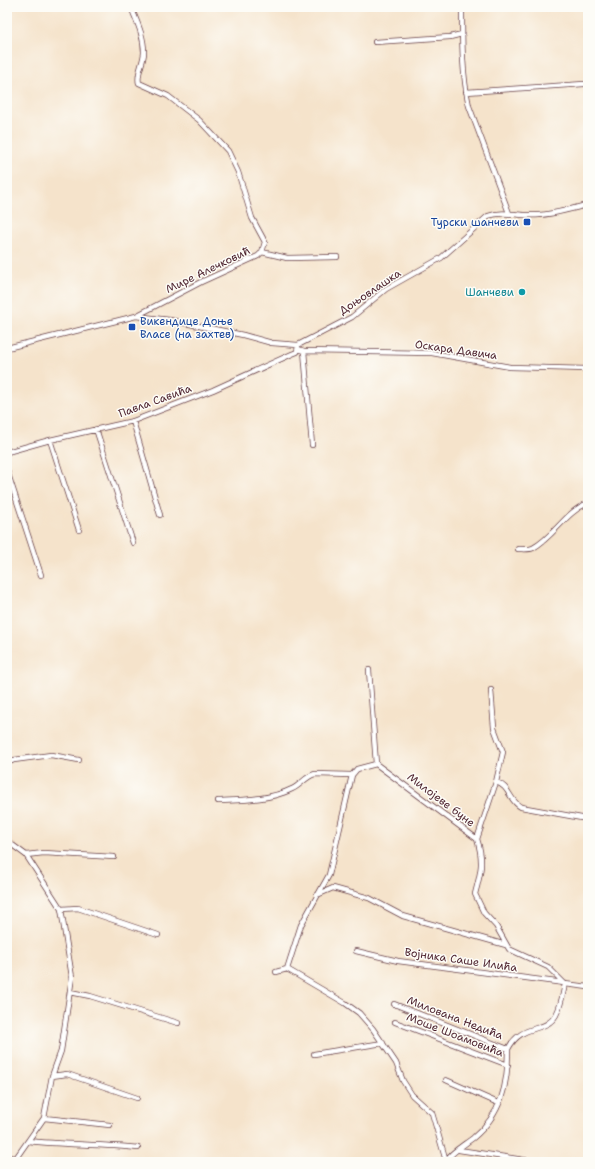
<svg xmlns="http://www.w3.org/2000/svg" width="595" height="1169" viewBox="0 0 595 1169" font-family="'Shantell Sans',sans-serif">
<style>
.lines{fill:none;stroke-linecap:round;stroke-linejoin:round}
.minor-casing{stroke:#643c43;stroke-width:6}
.minor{stroke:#fff;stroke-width:4.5}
.transit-dot{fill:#1a4fb4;stroke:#fdfcf7;stroke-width:1.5}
.culture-dot{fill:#0f9aa8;stroke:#fdfcf7;stroke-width:1.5}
.labels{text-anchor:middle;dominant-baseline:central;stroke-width:3;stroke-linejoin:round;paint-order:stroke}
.transit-label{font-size:11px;fill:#164399;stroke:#fdfcf7;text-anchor:end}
.street-label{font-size:11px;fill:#4a1f2b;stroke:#fdfcf7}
.culture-label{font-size:11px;fill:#0d838f;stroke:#fdfcf7;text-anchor:end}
</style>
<rect width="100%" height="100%" fill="#fdfcf7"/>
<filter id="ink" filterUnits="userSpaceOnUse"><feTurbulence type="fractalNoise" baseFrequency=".025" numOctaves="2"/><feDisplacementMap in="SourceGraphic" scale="8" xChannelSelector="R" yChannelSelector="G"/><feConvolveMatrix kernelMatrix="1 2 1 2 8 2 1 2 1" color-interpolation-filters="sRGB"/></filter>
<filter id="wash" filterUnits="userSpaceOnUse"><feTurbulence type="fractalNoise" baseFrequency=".012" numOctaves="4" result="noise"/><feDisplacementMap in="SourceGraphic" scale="16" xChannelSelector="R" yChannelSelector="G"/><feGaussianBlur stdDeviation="0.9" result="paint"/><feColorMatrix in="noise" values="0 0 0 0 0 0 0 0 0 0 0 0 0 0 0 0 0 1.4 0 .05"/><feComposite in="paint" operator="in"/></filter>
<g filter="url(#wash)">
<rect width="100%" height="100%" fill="#f5e3cb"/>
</g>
<g filter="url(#ink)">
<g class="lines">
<g class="minor-casing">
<path id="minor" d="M 131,7 C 137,22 144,36 144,52 C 144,62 136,74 139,83 L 168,96 L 199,120 L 228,151 L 238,172 L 252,218 L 265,242 L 262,252 L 258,256 L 201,282 L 136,316
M 462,7 C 462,40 462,74 469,106 L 509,213
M 375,42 L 450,37 L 462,34
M 466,92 L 584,84
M 262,252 L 287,258 L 337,257
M 7,348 L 136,316 L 170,320 L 243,335 L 272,343 L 298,345 L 352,317 L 386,289 L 441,258 L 488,216 C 504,210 522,217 539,215 C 556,214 572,208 588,205
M 298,349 L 304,351 L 432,353 L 510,367 L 588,369
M 304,351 L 312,445
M 133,421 L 160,515
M 96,429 L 133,543
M 50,440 L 79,530
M 7,452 L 50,440 L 133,421 L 213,390 L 292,354 L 297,352 L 298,345
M 7,471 L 41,575
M 518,549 C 522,549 529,550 533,548 C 554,537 565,512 588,503
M 369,670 L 376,764
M 7,763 L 14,760 L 51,755 L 79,760
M 376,764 L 477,839 C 484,861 481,872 475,894 L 484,913 L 496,926 L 509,949 L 548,967 L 565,984
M 496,782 C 510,786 509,801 521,807 L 587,819
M 218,801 C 242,800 270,800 292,789 C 301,785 306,776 315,774 L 352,775
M 477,839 L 496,782 L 503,752 L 494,728 L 491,690
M 7,841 L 26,855 L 61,909 L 72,977 L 61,1051 L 52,1076 L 44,1118 L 16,1158
M 26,855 L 44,853 L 114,857
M 317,895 L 333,888 L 369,898 L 403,916 L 506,945
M 61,909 L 78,908 L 158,935
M 356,951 L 398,961 L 564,983
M 287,969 L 345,1003 L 359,1013 L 373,1029 L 396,1063 L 403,1081 L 412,1095 L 432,1113 L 446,1161
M 276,972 L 287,969 L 301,925 L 329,875 L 352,775 L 357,769 L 376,764
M 565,984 L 588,987
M 70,992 L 90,996 L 178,1023
M 394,1004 L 508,1049
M 395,1022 L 508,1065
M 314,1054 L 383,1043
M 52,1076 L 67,1074 L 137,1098
M 446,1080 L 498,1103
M 44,1118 L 110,1125
M 28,1141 C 65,1145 101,1144 138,1148
M 459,1150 L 537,1162
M 7,1157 L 16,1158 L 23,1162
M 445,1162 C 451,1152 464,1145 473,1138 C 502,1114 508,1084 508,1049 C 522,1022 545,1034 556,1015 C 561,1006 563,994 565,984"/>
</g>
<use href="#minor" class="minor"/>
</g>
</g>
<g class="transit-dot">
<rect x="523" y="218" width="8" height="8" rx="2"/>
<rect x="128" y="323" width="8" height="8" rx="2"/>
</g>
<circle class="culture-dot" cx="522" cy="292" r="4"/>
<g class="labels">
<g class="transit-label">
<text x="519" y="222">Турски шанчеви</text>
<text x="140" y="321" text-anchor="start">Викендице Доње<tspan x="140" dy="13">Власе (на захтев)</tspan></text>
</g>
<g class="street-label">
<text transform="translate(208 270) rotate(-26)">Мире Алечковић</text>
<text transform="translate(370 292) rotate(-34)">Доњовлашка</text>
<text transform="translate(456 350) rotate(8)">Оскара Давича</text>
<text transform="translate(155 401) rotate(-20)">Павла Савића</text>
<text transform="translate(441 800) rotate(37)">Милојеве буне</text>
<text transform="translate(461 960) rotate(8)">Војника Саше Илића</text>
<text transform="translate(455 1018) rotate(21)">Милована Недића</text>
<text transform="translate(455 1035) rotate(21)">Моше Шоамовића</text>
</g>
<g class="culture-label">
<text x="514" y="292">Шанчеви</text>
</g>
</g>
<rect width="595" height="1169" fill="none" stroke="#fdfcf7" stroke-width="24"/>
</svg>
